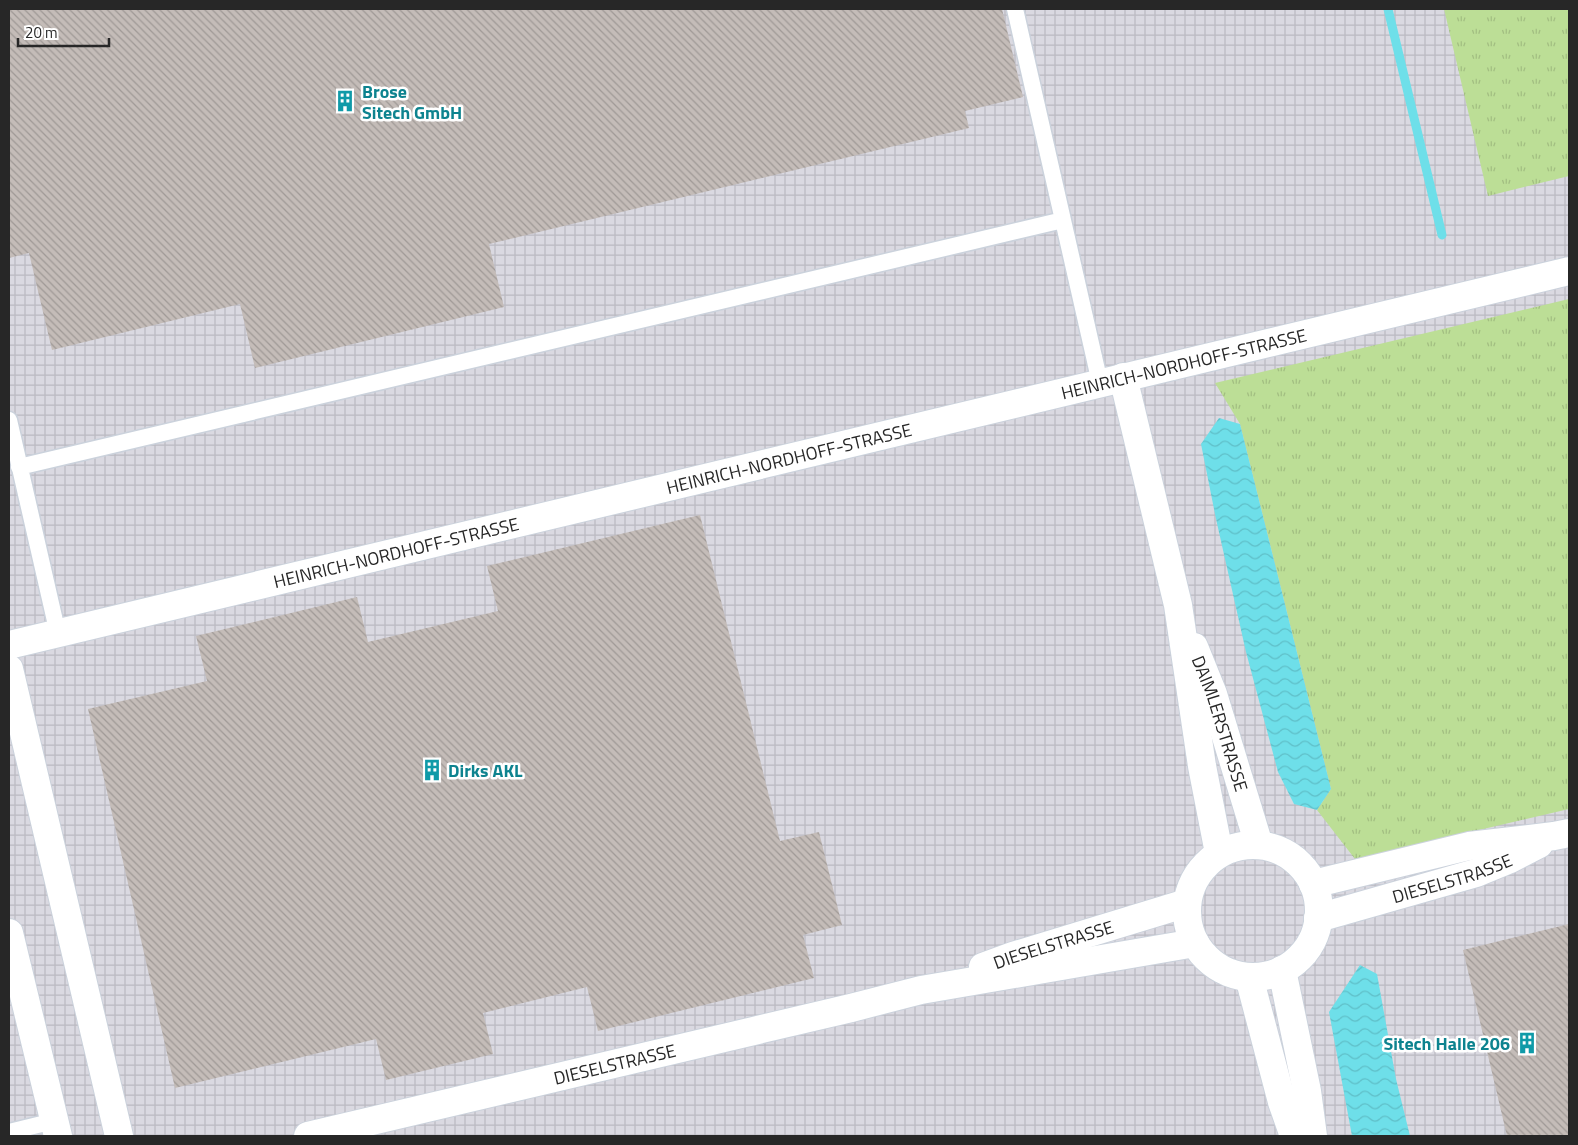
<svg xmlns="http://www.w3.org/2000/svg" width="1578" height="1145" viewBox="0 0 1578 1145" font-family="'Titillium Web',sans-serif">
<style>
.industrial{fill:url(#industrial-grid)}
.grass{fill:url(#grass-tufts)}
.water{fill:url(#water-waves)}
.lines{fill:none;stroke-linecap:round;stroke-linejoin:round}
.stream{stroke:#6edfe9;stroke-width:9}
.building{fill:url(#building-back-hatch)}
.service-casing{stroke:#cbd2dc;stroke-width:19}
.minor-casing{stroke:#cbd2dc;stroke-width:30}
.service{stroke:#fff;stroke-width:16}
.minor{stroke:#fff;stroke-width:28}
.labels{text-anchor:middle;dominant-baseline:central;stroke-width:5;stroke-linejoin:round;paint-order:stroke}
.culture-label{font-size:18px;font-weight:bold;fill:#0d838f;stroke:#fff;text-anchor:start}
.street-label{font-size:18px;fill:#272727;stroke:#fff}
</style>
<defs>
<pattern id="industrial-grid" width="8" height="8" patternUnits="userSpaceOnUse" patternTransform="scale(1.25)"><rect width="8" height="8" fill="#dad9e1"/><path d="M0 4h8M4 0v8" fill="none" stroke="#bbbac1"/></pattern>
<pattern id="grass-tufts" width="24" height="20" patternUnits="userSpaceOnUse" patternTransform="scale(1.25)"><rect width="24" height="20" fill="#bcde96"/><path d="M3 7l-1-3M5 7V3M7 7l1-3M15 17l-1-3M17 17v-4M19 17l1-3" fill="none" stroke="#a2be81"/></pattern>
<pattern id="water-waves" width="16" height="10" patternUnits="userSpaceOnUse" patternTransform="scale(1.25)"><rect width="16" height="10" fill="#6edfe9"/><path d="M0 5q4-4 8 0t8 0" fill="none" stroke="#5fbfc8"/></pattern>
<pattern id="building-back-hatch" width="6" height="6" patternUnits="userSpaceOnUse" patternTransform="scale(1.25)"><rect width="6" height="6" fill="#c4bcb8"/><path d="M-1 5l2 2M0 0l6 6M5-1l2 2" fill="none" stroke="#9f9996"/></pattern>
</defs>
<rect width="100%" height="100%" fill="#e9dfd8"/>
<path class="industrial" d="M 9,9 L 1569,9 L 1569,1136 L 9,1136 Z"/>
<path class="grass" d="M 1444,9 L 1569,9 L 1569,176 L 1488,196 Z
M 1569,299 L 1569,809 L 1355,859 L 1317,810 L 1331,789 L 1240,424 L 1215,383 Z"/>
<path class="water" d="M 1219,418 L 1240,424 L 1331,789 L 1317,810 L 1294,804 L 1278,772 L 1246,652 L 1216,519 L 1201,444 Z
M 1360,965 L 1377,974 L 1396,1079 L 1410,1136 L 1352,1136 L 1329,1012 Z"/>
<g class="lines">
<path class="stream" d="M 1388,9 L 1442,235"/>
</g>
<path class="building" d="M 9,9 L 1002,9 L 1023,97 L 965,111 L 969,128 L 489,244 L 504,307 L 255,368 L 240,304 L 52,350 L 29,253 L 9,258 Z
M 700,515 L 780,841 L 819,832 L 842,925 L 803,935 L 814,978 L 598,1031 L 587,987 L 483,1013 L 493,1054 L 386,1080 L 376,1039 L 175,1088 L 88,709 L 207,681 L 196,636 L 357,597 L 368,642 L 498,611 L 487,566 Z
M 1569,924 L 1569,1136 L 1507,1136 L 1463,950 Z"/>
<g class="lines">
<g class="service-casing">
<path id="service" d="M 1015,9 L 1100,383
M 9,420 L 58,634
M 19,467 L 1063,220
M 9,1132 L 54,1121"/>
</g>
<g class="minor-casing">
<g id="minor">
<path d="M 1123,377 L 1178,605 L 1202,766 L 1219,853"/>
<path id="s1" d="M 9,645 L 1569,271"/>
<path id="s2" d="M 1194,647 L 1213,694 L 1259,845"/>
<path d="M 9,669 L 119,1136"/>
<circle cx="1253" cy="911" r="66"/>
<path d="M 1313,884 L 1469,846 L 1554,836 L 1569,833"/>
<path id="s3" d="M 1318,918 L 1476,873 L 1510,859 L 1539,844"/>
<path d="M 9,933 L 58,1136"/>
<path id="s4" d="M 983,967 L 1013,956 L 1187,903"/>
<path d="M 1282,970 L 1307,1091 L 1313,1136"/>
<path d="M 1249,977 L 1282,1102 L 1294,1136"/>
<path id="s5" d="M 308,1136 L 851,1008 L 921,990 L 1195,943"/>
</g>
</g>
<use href="#service" class="service"/>
<use href="#minor" class="minor"/>
</g>
<defs>
<g id="building-bare" transform="scale(1.725)"><path d="M-4-6H4V6H1V3H-1V6H-4ZM-2.5-4.3h1.7v1.8h-1.7ZM.8-4.3h1.7v1.8H.8ZM-2.5-1h1.7V.8h-1.7ZM.8-1h1.7V.8H.8Z" fill="#0f9aa8" stroke="#fff" stroke-width="2.5" paint-order="stroke"/></g>
</defs>
<g fill-rule="evenodd">
<use href="#building-bare" x="345" y="101"/>
<use href="#building-bare" x="432" y="770"/>
<use href="#building-bare" x="1527" y="1043"/>
</g>
<g class="labels">
<g class="culture-label">
<text x="362" y="91">Brose<tspan x="362" dy="21">Sitech GmbH</tspan></text>
<text x="448" y="770">Dirks AKL</text>
<text x="1510" y="1043" text-anchor="end">Sitech Halle 206</text>
</g>
<g class="street-label">
<text stroke="none"><textPath href="#s1" startOffset="1208">HEINRICH-NORDHOFF-STRASSE</textPath></text>
<text stroke="none"><textPath href="#s1" startOffset="802">HEINRICH-NORDHOFF-STRASSE</textPath></text>
<text stroke="none"><textPath href="#s1" startOffset="398">HEINRICH-NORDHOFF-STRASSE</textPath></text>
<text stroke="none"><textPath href="#s2" startOffset="81">DAIMLERSTRASSE</textPath></text>
<text stroke="none"><textPath href="#s3" startOffset="140">DIESELSTRASSE</textPath></text>
<text stroke="none"><textPath href="#s4" startOffset="74">DIESELSTRASSE</textPath></text>
<text stroke="none"><textPath href="#s5" startOffset="315">DIESELSTRASSE</textPath></text>
</g>
</g>
<rect width="1578" height="1145" fill="none" stroke="#272727" stroke-width="20"/>
<path d="M18 38v8h91v-8" fill="none" stroke="#272727" stroke-width="2.5"/>
<text x="25" y="38" font-size="15" fill="#272727" stroke="#ffffff" stroke-width="4" paint-order="stroke">20 m</text>
</svg>
